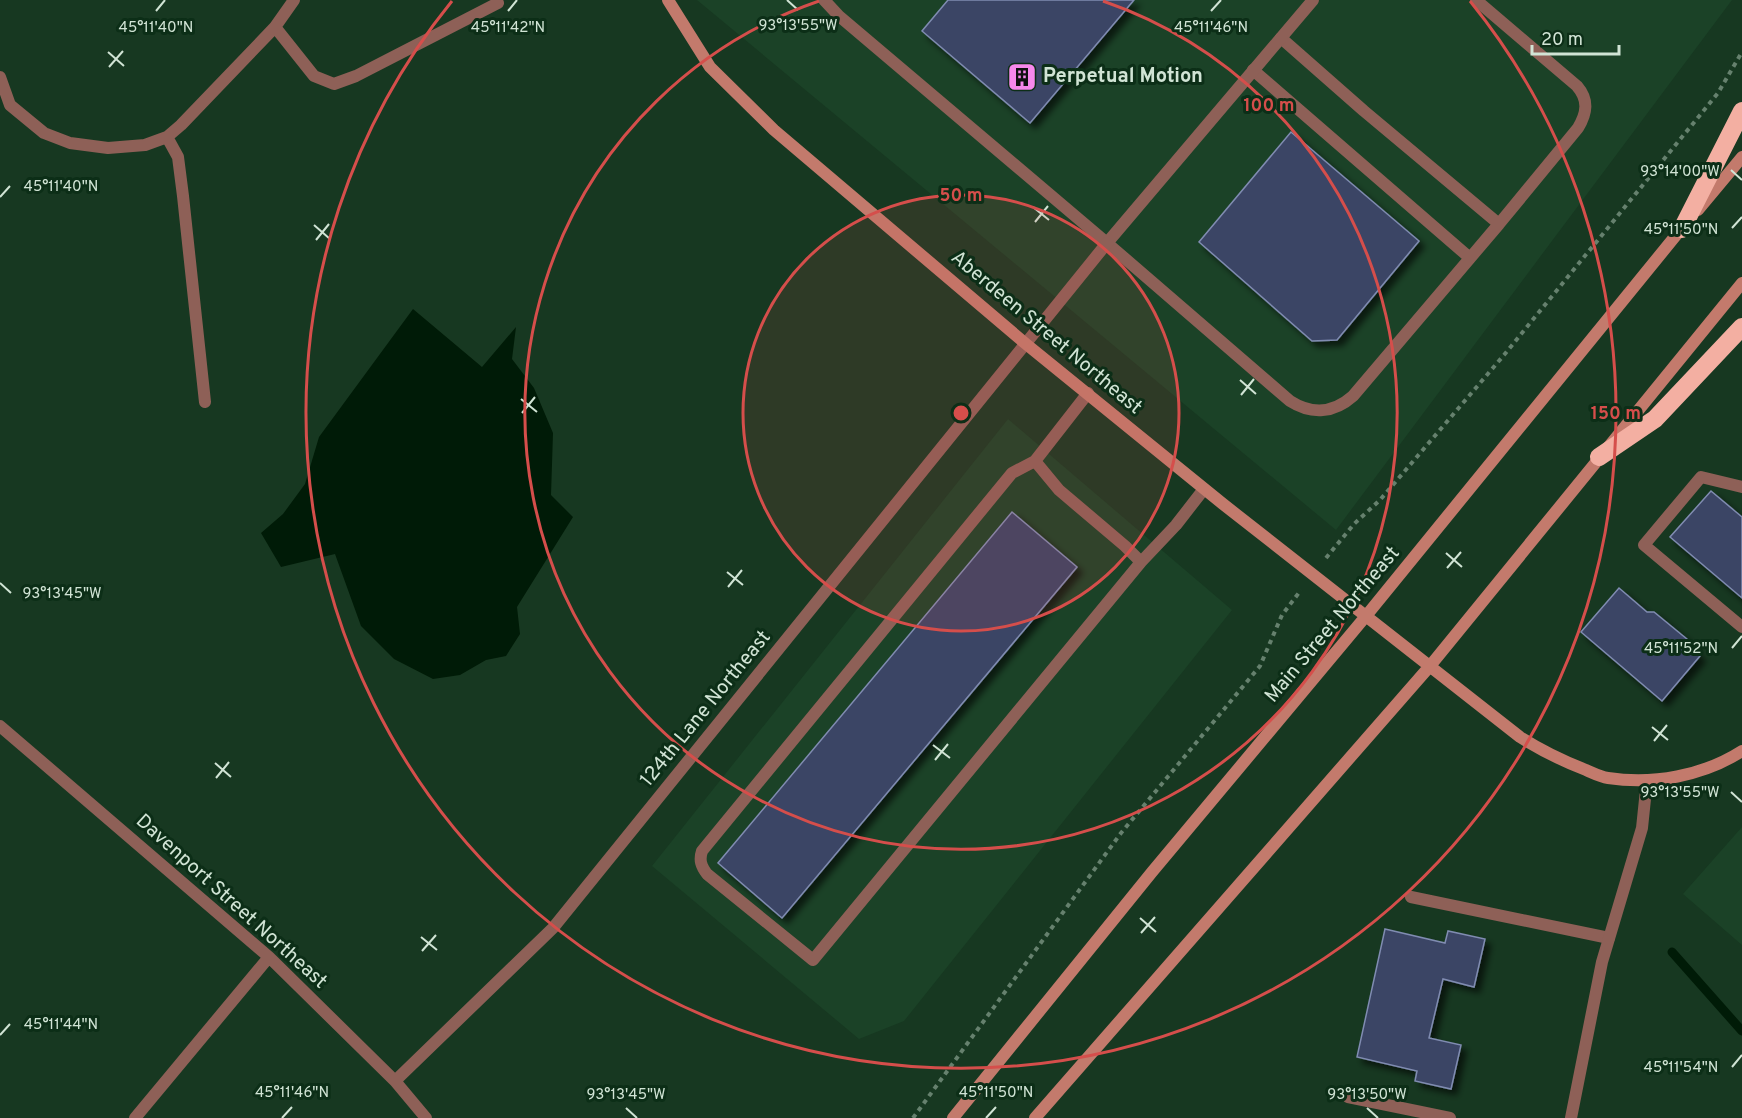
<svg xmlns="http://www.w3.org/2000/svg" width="1742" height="1118" viewBox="0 0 1742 1118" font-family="Overpass,sans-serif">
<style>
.built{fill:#1b4227}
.water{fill:#001b07}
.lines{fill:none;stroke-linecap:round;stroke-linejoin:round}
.stream{stroke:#001b07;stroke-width:9}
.building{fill:#3a4465;stroke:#808cb1;stroke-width:1.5;filter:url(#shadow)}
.path{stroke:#66816e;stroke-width:4;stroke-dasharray:4.5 4.5;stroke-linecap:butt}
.lane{stroke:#8e6057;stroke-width:12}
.street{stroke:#8e6057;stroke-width:12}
.secondary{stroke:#c37a6c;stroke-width:12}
.highway{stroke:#f3afa2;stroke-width:18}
.ticks{fill:none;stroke:#d1e4d5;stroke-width:2}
.ring{fill:none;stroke:#d54e4b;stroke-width:3}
.labels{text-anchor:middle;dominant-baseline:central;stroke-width:6;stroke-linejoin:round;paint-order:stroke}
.poi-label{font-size:20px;font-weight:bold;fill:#d1e4d5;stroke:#0c2e17;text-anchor:start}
.street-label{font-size:20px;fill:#d1e4d5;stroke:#0c2e17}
.ticks-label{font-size:15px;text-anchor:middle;fill:#d1e4d5;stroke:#0c2e17;stroke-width:6;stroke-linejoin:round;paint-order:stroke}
.centre{fill:#d54e4b;stroke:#0c2e17;stroke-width:3}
.ring-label{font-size:18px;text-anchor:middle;font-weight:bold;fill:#d54e4b;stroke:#0c2e17;stroke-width:6;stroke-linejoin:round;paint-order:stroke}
</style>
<defs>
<filter id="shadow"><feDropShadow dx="5.5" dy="5.5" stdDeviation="3" flood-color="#0009"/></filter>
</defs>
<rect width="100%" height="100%" fill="#173821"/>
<path class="built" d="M 697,0 L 1732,0 L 1336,530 Z
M 1008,419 L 1232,610 L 904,1021 L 859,1039 L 652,866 Z
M 1742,827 L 1742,945 L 1683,894 Z"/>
<path class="water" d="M 413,309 L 482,367 L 516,327 L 512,359 L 534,388 L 553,433 L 551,495 L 573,517 L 517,607 L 520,634 L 506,656 L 486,660 L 460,675 L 433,679 L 394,659 L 361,626 L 335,554 L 281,567 L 261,533 L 283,514 L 305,484 L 319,437 Z"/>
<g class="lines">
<path class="stream" d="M 1672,952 L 1742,1031"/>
</g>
<path class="building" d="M 948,0 L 1134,0 L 1030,123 L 922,31 Z
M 1291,132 L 1419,241 L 1337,340 L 1312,341 L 1199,242 Z
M 1711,491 L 1742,517 L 1742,598 L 1670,537 Z
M 1012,512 L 1077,567 L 782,918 L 718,863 Z
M 1619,588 L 1647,612 L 1654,612 L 1693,644 L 1693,649 L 1700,656 L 1662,701 L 1581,632 Z
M 1385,929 L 1445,943 L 1448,931 L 1485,939 L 1474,987 L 1443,979 L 1429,1038 L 1461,1045 L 1451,1089 L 1415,1081 L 1417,1071 L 1357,1057 Z"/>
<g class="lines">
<path class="path" d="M 1326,558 L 1354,524 L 1380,500 L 1504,355 L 1718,93 L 1742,52
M 913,1118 L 1121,833 L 1260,666 L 1282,615 L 1301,590"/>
<path class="lane" d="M 824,0 L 839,16 L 1107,243 L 1290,401 C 1312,415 1334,413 1353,396 L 1499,224 L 1364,111 L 1281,38
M 1476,0 L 1577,86 C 1589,100 1587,113 1578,128 L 1499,224
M 1253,70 L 1470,258
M 1088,393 L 1035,461 L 1012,473 L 702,851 C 699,860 701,866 707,874 L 813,960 L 1141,562 L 1176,525 L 1204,489
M 1035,461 L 1059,490 L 1125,546 L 1141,562
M 1742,487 L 1701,477 L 1644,545 L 1742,627
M 1411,897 L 1609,938
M 1348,1097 L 1450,1118"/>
<path class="street" d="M 275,27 L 314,76 L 334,84 L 356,76 L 498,3
M 0,77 L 10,105 L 44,133 L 70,143 L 108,148 L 145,145 L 167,137 L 181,125 L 275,27 L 294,0
M 167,137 L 178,157 L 183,196 L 205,402
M 0,726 L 269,957 L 395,1081 L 426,1118
M 395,1081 L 553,928 L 1107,243 L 1313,0
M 135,1118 L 269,957
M 1571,1118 L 1602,962 L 1642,828 L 1647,780"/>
<path class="secondary" d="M 668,0 L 710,67 L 774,130 L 1026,344 L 1223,504 L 1520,737 C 1542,751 1563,761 1586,770 C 1593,773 1601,777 1608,778 C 1653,785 1703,776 1742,751
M 1698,210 L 1742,157
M 953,1118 L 1152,872 L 1366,616 L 1686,223
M 1035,1118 L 1430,666 L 1742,283"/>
<path class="highway" d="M 1682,229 L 1742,111
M 1599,457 L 1655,419 L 1742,327"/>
</g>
<path class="ticks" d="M 787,0 L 798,10M 156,11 L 165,0M 508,11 L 517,0M 1211,11 L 1221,0M 108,52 L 124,66M 109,67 L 123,51M 1731,170 L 1742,180M 0,197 L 10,186M 1033,207 L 1049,220M 1035,222 L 1048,206M 314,225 L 330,239M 1732,228 L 1742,217M 316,240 L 329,224M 1240,380 L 1256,394M 1241,395 L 1254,379M 521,399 L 537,412M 522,413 L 535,397M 1446,553 L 1462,567M 1447,568 L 1461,552M 727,572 L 743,585M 0,583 L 11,593M 728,587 L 742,570M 1732,648 L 1742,636M 1652,727 L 1668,740M 1654,741 L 1667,725M 933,745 L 950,758M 935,760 L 948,744M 215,763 L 231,777M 216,778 L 229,762M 1731,792 L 1742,802M 1140,918 L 1156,932M 1141,933 L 1155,917M 421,937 L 437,950M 422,951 L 436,935M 0,1035 L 10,1024M 1732,1067 L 1742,1055M 626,1108 L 637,1118M 1367,1108 L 1378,1118M 282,1118 L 292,1107M 986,1118 L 996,1107"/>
<circle cx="961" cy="413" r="218" fill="#d54e4b" fill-opacity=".12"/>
<g class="ring">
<circle cx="961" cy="413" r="218"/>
<path d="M1103 1A436 436 0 1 1 819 1"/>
<path d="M1470 1A655 655 0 1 1 452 1"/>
</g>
<defs>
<g id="building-square" transform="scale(1.5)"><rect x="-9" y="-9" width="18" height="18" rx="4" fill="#f788ec" stroke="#0c2e17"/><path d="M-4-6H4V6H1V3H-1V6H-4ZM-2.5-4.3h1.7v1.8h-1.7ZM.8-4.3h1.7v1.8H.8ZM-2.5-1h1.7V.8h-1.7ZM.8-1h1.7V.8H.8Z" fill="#111"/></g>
</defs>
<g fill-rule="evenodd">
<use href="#building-square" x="1022" y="77"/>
</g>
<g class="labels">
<g class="poi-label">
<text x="1043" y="77">Perpetual Motion</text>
</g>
<g class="street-label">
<text transform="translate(1046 333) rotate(40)">Aberdeen Street Northeast</text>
<text transform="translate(1333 625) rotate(-50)">Main Street Northeast</text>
<text transform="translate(706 709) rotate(-51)">124th Lane Northeast</text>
<text transform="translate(231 902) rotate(42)">Davenport Street Northeast</text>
</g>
</g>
<g class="ticks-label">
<text x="798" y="30">93°13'55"W</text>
<text x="156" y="32">45°11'40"N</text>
<text x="508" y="32">45°11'42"N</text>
<text x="1211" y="32">45°11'46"N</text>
<text x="1680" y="176">93°14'00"W</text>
<text x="61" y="191">45°11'40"N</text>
<text x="1681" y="234">45°11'50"N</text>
<text x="62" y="598">93°13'45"W</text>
<text x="1681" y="653">45°11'52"N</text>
<text x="1680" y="797">93°13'55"W</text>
<text x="61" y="1029">45°11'44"N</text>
<text x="1681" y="1072">45°11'54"N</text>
<text x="292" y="1097">45°11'46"N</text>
<text x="996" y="1097">45°11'50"N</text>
<text x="626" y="1099">93°13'45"W</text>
<text x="1367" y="1099">93°13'50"W</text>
</g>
<circle cx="961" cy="413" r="9" class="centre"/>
<g class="ring-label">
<text x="1269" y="111">100 m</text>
<text x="961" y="201">50 m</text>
<text x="1616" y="419">150 m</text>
</g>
<path d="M1532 45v9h87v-9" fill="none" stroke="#d1e4d5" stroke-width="3"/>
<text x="1541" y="45" font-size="18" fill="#d1e4d5" stroke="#0c2e17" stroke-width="4.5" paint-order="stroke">20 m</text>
</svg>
